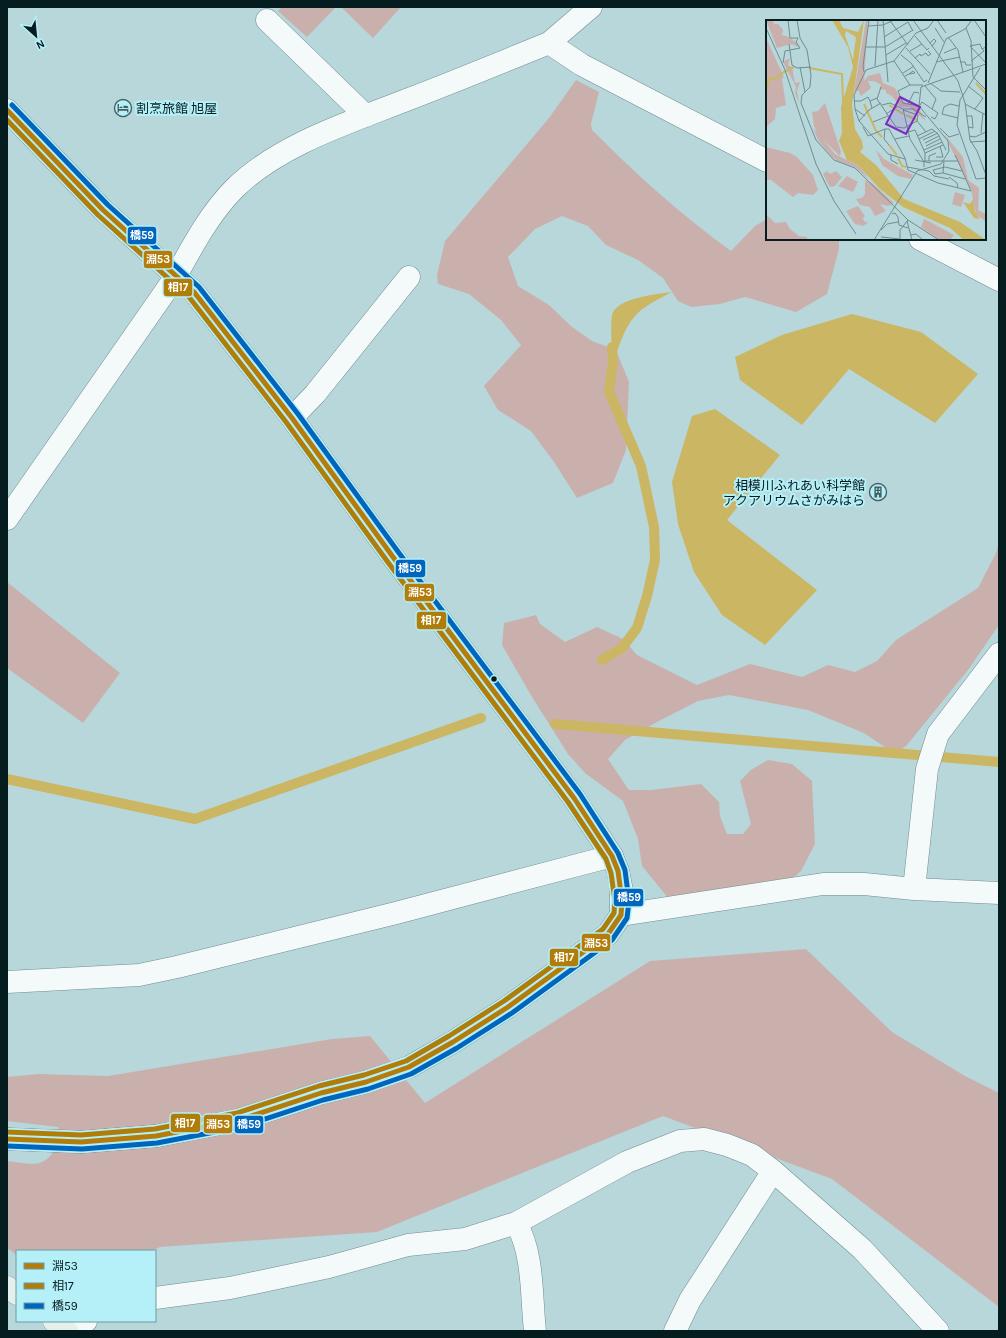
<svg xmlns="http://www.w3.org/2000/svg" width="1006" height="1338" viewBox="0 0 1006 1338" font-family="Karla,'Noto Sans JP',sans-serif">
<style>
.green{fill:#cab0ad}
.water{fill:#cbb663}
.lines{fill:none;stroke-linecap:round;stroke-linejoin:round}
.stream{stroke:#cbb663;stroke-width:10}
.minor-casing{stroke:#728c8f;stroke-width:23}
.tertiary-casing{stroke:#728c8f;stroke-width:23}
.primary-casing{stroke:#94afa8;stroke-width:23}
.minor{stroke:#f4f9fa;stroke-width:22}
.tertiary{stroke:#f4f9fa;stroke-width:22}
.primary{stroke:#e4f0eb;stroke-width:22}
.bus-1-casing{stroke:#b5eff8;stroke-width:8}
.bus-2-casing{stroke:#b5eff8;stroke-width:8}
.bus-3-casing{stroke:#b5eff8;stroke-width:8}
.bus-1{stroke:#b47c0a;stroke-width:5}
.bus-2{stroke:#af7d0a;stroke-width:5}
.bus-3{stroke:#0065bd;stroke-width:5}
.bus-dot{fill:#061d20;stroke:#b5eff8;stroke-width:1.5}
.labels{text-anchor:middle;dominant-baseline:central;stroke-width:4;stroke-linejoin:round;paint-order:stroke}
.poi-label{font-size:13px;fill:#061d20;stroke:#b5eff8;text-anchor:start}
.inset-river{fill:none;stroke:#cbb663;stroke-width:2}
.inset-road{fill:none;stroke:#708d90;stroke-width:1}
.view{fill:#7b2cbf;fill-opacity:0.15;stroke:#7b2cbf;stroke-width:2}
.inset-edge{fill:none;stroke:#061d20;stroke-width:2}
.line-badge{stroke:#b5eff8;stroke-width:1.5}
.badge-label{font-size:11px;text-anchor:middle;font-weight:bold;fill:#fff}
</style>
<rect width="100%" height="100%" fill="#b7d7db"/>
<path class="green" d="M 282,7 L 336,7 L 307,37 L 278,11 Z
M 341,7 L 401,7 L 373,38 Z
M 576,80 L 599,92 L 591,124 L 592,130 C 636,174 681,215 731,251 L 755,226 L 767,219 L 767,239 L 839,239 L 839,249 L 827,294 L 796,312 L 745,297 L 720,304 L 691,307 L 678,301 L 663,278 L 638,260 L 606,245 L 588,226 L 562,216 L 535,229 L 508,257 L 518,286 L 549,305 L 572,327 L 592,341 L 616,350 L 629,382 L 626,450 L 613,483 L 577,498 L 554,462 L 531,431 L 498,410 L 484,386 L 521,345 L 501,320 L 469,294 L 438,284 L 437,275 L 445,241 L 549,118 Z
M 999,543 L 999,625 L 968,670 L 907,745 L 895,754 L 864,733 L 808,710 L 729,695 L 698,701 L 657,722 L 625,740 L 608,759 L 629,790 L 651,790 L 701,784 L 719,802 L 720,816 L 727,834 L 743,834 L 751,824 L 740,781 L 751,770 L 768,760 L 792,764 L 812,781 L 815,844 L 801,871 L 785,885 L 669,899 L 642,866 L 638,839 L 623,801 L 585,773 L 568,754 L 532,697 L 502,645 L 504,623 L 536,615 L 540,624 L 565,642 L 597,627 L 623,639 L 637,655 L 697,685 L 750,664 L 802,677 L 828,665 L 855,672 L 877,661 L 896,640 L 978,588 L 996,553 Z
M 7,582 L 120,673 L 83,723 L 7,668 Z
M 806,949 L 892,1032 L 965,1076 L 999,1093 L 999,1307 L 832,1179 L 663,1116 L 377,1232 L 160,1247 L 152,1251 L 17,1251 L 17,1255 L 7,1248 L 7,1161 C 42,1166 45,1168 63,1136 L 58,1127 L 7,1121 L 7,1077 L 38,1074 L 108,1076 L 332,1039 L 370,1036 L 425,1103 L 650,961 Z"/>
<path class="water" d="M 672,292 C 659,299 645,305 635,316 C 624,328 619,347 613,362 C 612,347 610,330 612,315 C 616,298 657,294 672,292 Z
M 852,314 L 921,332 L 978,374 L 935,423 L 849,369 L 802,425 L 740,380 L 735,357 L 782,335 Z
M 715,409 L 780,455 L 727,520 L 817,590 L 765,645 L 722,615 L 694,572 L 678,524 L 672,482 L 692,416 Z"/>
<g class="lines">
<path class="stream" d="M 602,660 L 622,648 L 637,628 L 647,596 L 655,560 L 654,527 L 641,466 L 609,392 L 613,362 L 612,347
M 555,724 L 999,762
M 7,779 L 195,819 L 481,718"/>
<g class="minor-casing">
<path id="minor" d="M 267,20 L 366,116
M 549,43 L 591,7
M 7,110 L 103,210 L 176,276
M 920,239 L 999,280
M 292,418 L 315,394 L 409,277
M 7,519 L 176,276 C 193,245 210,213 235,188 C 280,144 351,122 409,99 C 456,81 502,62 549,43 L 582,65 L 767,161
M 914,889 L 927,769 L 938,734 L 999,654
M 621,915 L 823,884 L 864,884 L 914,889 L 999,893
M 7,982 L 139,975 L 177,967 L 396,913 L 612,856
M 516,1223 L 627,1162 L 680,1141 L 704,1139 L 727,1145 L 752,1155 L 773,1171 L 862,1249 L 938,1331
M 155,1298 L 230,1288 L 329,1267 L 408,1245 L 465,1239 L 516,1223 C 534,1254 531,1296 535,1331
M 67,1331 L 86,1321
M 675,1331 L 690,1300 L 773,1171"/>
</g>
<g class="tertiary-casing">
<path id="tertiary" d="M 7,1139 L 81,1142 L 156,1136 L 239,1120 L 321,1093 L 366,1082 L 409,1067 L 453,1042 L 508,1007 L 608,934 L 621,915 L 621,886 L 618,871 L 612,856 L 574,798 L 393,557 L 292,418 L 194,292 L 176,276"/>
</g>
<g class="primary-casing">
<path id="primary" d="M 7,1287 L 17,1294
M 54,1321 L 67,1331"/>
</g>
<use href="#minor" class="minor"/>
<use href="#tertiary" class="tertiary"/>
<use href="#primary" class="primary"/>
<g class="bus-1-casing">
<path id="bus-1" d="M 7,110 L 103,210 L 194,292 L 292,418 L 393,557 L 574,798 L 612,856 L 618,871 L 622,901 L 621,915 L 608,934 L 508,1007 L 453,1042 L 409,1067 L 366,1082 L 321,1093 L 239,1120 L 156,1136 L 81,1142 L 7,1139"/>
</g>
<g class="bus-2-casing">
<path id="bus-2" d="M 7,120 L 98,215 L 189,297 L 286,422 L 387,561 L 568,802 L 606,859 L 611,873 L 615,901 L 614,913 L 603,929 L 504,1001 L 449,1036 L 406,1061 L 364,1075 L 319,1086 L 237,1113 L 155,1129 L 81,1135 L 7,1132"/>
</g>
<g class="bus-3-casing">
<path id="bus-3" d="M 7,1146 L 82,1149 L 157,1143 L 241,1127 L 323,1100 L 368,1089 L 411,1074 L 457,1048 L 512,1013 L 612,940 L 627,918 L 629,901 L 625,870 L 618,853 L 580,794 L 399,553 L 298,414 L 199,287 L 108,205 L 12,105"/>
</g>
<use href="#bus-1" class="bus-1"/>
<use href="#bus-2" class="bus-2"/>
<use href="#bus-3" class="bus-3"/>
</g>
<defs>
<g id="hotel-ring" transform="scale(0.9)"><circle r="9.5" fill="#b5eff8" stroke="#445e61" stroke-width="1.5"/><path d="M-6-4.5h1.5V1H6V5H4.5V3h-9V5H-6ZM-4 0a1.8 1.8 0 1 1 3.6 0ZM.5 0V-2.5h3Q6-2.5 6 0Z" fill="#445e61"/></g>
<g id="building-ring" transform="scale(0.9)"><circle r="9.5" fill="#b5eff8" stroke="#445e61" stroke-width="1.5"/><path d="M-4-6H4V6H1V3H-1V6H-4ZM-2.5-4.3h1.7v1.8h-1.7ZM.8-4.3h1.7v1.8H.8ZM-2.5-1h1.7V.8h-1.7ZM.8-1h1.7V.8H.8Z" fill="#445e61"/></g>
</defs>
<g fill-rule="evenodd">
<use href="#hotel-ring" x="123" y="108"/>
<use href="#building-ring" x="878" y="492"/>
</g>
<circle class="bus-dot" cx="494" cy="679" r="3.5"/>
<g class="labels">
<g class="poi-label">
<text x="136" y="108">割烹旅館 旭屋</text>
<text x="865" y="485" text-anchor="end">相模川ふれあい科学館<tspan x="865" dy="15">アクアリウムさがみはら</tspan></text>
</g>
</g>
<g transform="translate(766 20)">
<rect width="220" height="220" fill="#b7d7db"/>
<path d="M 0,0 L 7,0 L 8,4 L 12,4 L 17,10 L 16,15 L 23,17 L 32,24 L 32,27 L 25,24 L 11,28 ZM 100,0 L 102,0 L 98,61 L 102,56 L 114,53 L 117,63 L 129,68 L 136,82 L 152,87 L 160,101 L 143,87 L 134,87 L 126,76 L 120,73 L 120,70 L 113,69 L 115,65 L 108,61 L 102,61 L 105,68 L 95,76 L 92,70 L 88,72 ZM 0,18 L 18,57 L 16,59 L 20,85 L 10,88 L 9,99 L 0,107 ZM 24,38 L 22,45 L 26,47 L 29,63 L 34,62 L 31,71 L 33,83 L 29,73 L 30,67 L 18,44 L 18,41 ZM 59,83 L 75,132 L 74,136 L 52,115 L 48,106 L 46,92 L 52,91 ZM 47,108 L 69,134 L 93,146 L 103,159 L 89,147 L 72,141 L 65,136 L 52,120 ZM 178,114 L 197,137 L 202,160 L 213,168 L 212,190 L 220,194 L 220,202 L 210,194 L 205,169 ZM 0,127 L 24,133 L 31,137 L 47,155 L 52,170 L 47,175 L 32,173 L 27,177 L 5,160 L 0,160 ZM 110,130 L 118,139 L 147,155 L 145,159 L 132,156 L 116,145 ZM 61,151 L 64,154 L 70,151 L 76,157 L 69,166 L 64,167 L 60,160 L 57,154 ZM 81,156 L 92,162 L 87,172 L 72,166 ZM 99,160 L 106,163 L 128,183 L 122,186 L 114,184 L 120,191 L 109,196 L 104,187 L 94,185 L 90,179 L 96,178 L 99,174 ZM 189,172 L 199,175 L 195,187 L 186,184 ZM 92,186 L 99,196 L 97,198 L 98,201 L 102,203 L 97,206 L 89,204 L 80,191 ZM 0,194 L 9,203 L 20,202 L 24,209 L 33,216 L 41,217 L 41,220 L 0,220 ZM 158,199 L 166,203 L 188,215 L 184,220 L 174,220 L 155,207 Z" fill="#cab0ad"/>
<path d="M 66,0 L 73,0 L 77,8 L 92,12 L 98,0 L 86,85 L 89,109 L 96,121 L 97,128 L 94,132 L 110,145 L 138,179 L 194,202 L 220,220 L 198,220 L 184,208 L 137,187 L 114,169 L 92,145 L 81,140 L 73,121 L 76,113 L 75,87 L 87,47 L 82,27 ZM 80,11 L 90,17 L 87,40 L 79,15 ZM 207,179 L 209,192 L 214,199 L 208,198 L 197,182 L 204,184 Z" fill="#cbb663" fill-rule="evenodd"/>
<path class="inset-river" d="M 43,48 L 76,54 L 77,82M 210,63 L 220,74M 0,73 L 3,58 L 11,59 L 14,54 L 28,47M 98,84 L 110,111 L 116,117M 123,85 L 137,94M 140,95 L 151,100M 123,125 L 131,135M 132,138 L 136,146 L 140,147"/>
<path class="inset-road" d="M 22,0 L 24,18 L 32,18M 31,0 L 34,18 L 41,30 L 45,55 L 44,67 L 36,75 L 35,83 L 50,120 L 68,140 L 89,148 L 142,200 L 173,220M 117,0 L 122,62M 147,0 L 192,61 L 199,83 L 204,120 L 211,131 L 220,155M 171,0 L 180,13M 208,0 L 220,17M 125,2 L 142,25M 102,6 L 117,5 L 128,0M 0,8 L 19,50 L 50,144 L 68,181 L 90,214M 169,8 L 178,22M 200,8 L 205,21 L 207,57 L 220,70M 149,16 L 161,30 L 163,28M 118,17 L 142,2 L 147,11M 182,17 L 192,30 L 197,52M 164,23 L 168,19 L 170,21 L 166,26M 23,24 L 26,45 L 31,48 L 45,47M 99,27 L 119,27 L 147,10M 220,27 L 216,29 L 214,24 L 204,26 L 220,43M 140,28 L 164,54M 144,31 L 156,24M 178,33 L 190,28M 120,35 L 140,23M 135,35 L 145,43 L 158,62 L 161,60M 149,38 L 154,34 L 155,36 L 160,33 L 162,36 L 165,34 L 162,31M 128,41 L 144,65 L 157,65M 205,41 L 218,31 L 216,29M 170,42 L 194,37M 194,42 L 199,42 L 200,45 L 205,45M 17,43 L 19,31 L 34,28 L 30,22 L 32,18M 109,46 L 112,0M 34,47 L 39,72M 214,48 L 194,80 L 191,105 L 210,159 L 220,158M 98,52 L 97,46 L 103,0M 137,53 L 148,46M 139,56 L 143,54 L 147,51 L 149,53 L 143,54M 162,63 L 180,19 L 199,9 L 206,0M 164,63 L 175,71 L 194,72M 159,66 L 170,79 L 166,89 L 172,93 L 169,99 L 165,97M 202,66 L 217,78 L 209,89M 115,67 L 111,79 L 130,107 L 138,108 L 151,101 L 160,112M 88,81 L 95,81 L 102,77 L 104,81M 115,83 L 103,90 L 93,101 L 122,134 L 139,139M 142,84 L 137,83 L 132,71 L 144,65M 199,84 L 220,95M 116,85 L 124,83 L 137,89 L 147,89 L 160,97M 154,85 L 156,82 L 166,89M 153,86 L 142,84 L 148,72 L 153,73M 106,88 L 104,81 L 111,78M 89,89 L 93,101M 137,89 L 144,119 L 158,142 L 158,147M 137,90 L 152,95 L 151,101M 120,94 L 131,87M 176,94 L 178,87 L 184,84 L 193,86M 176,94 L 192,98M 99,96 L 89,89 L 88,75 L 100,50 L 128,41 L 150,13 L 162,8 L 168,0M 200,96 L 206,96 L 207,108 L 202,107M 107,102 L 122,96M 97,107 L 102,116 L 119,109M 174,108 L 183,117 L 193,114M 142,112 L 149,110 L 159,133 L 159,141M 215,113 L 217,93M 151,116 L 166,109 L 172,114 L 180,130M 203,116 L 209,117 L 220,112M 129,119 L 143,116M 153,119 L 169,111M 157,120 L 172,113M 204,122 L 220,121M 159,123 L 173,116M 123,125 L 118,119 L 119,109 L 123,109 L 139,138 L 142,150 L 172,163 L 205,171 L 192,141M 160,126 L 174,119M 158,130 L 176,122M 159,133 L 177,125M 125,135 L 125,140 L 132,144M 170,137 L 177,137 L 174,126M 149,140 L 165,143M 157,141 L 192,141 L 189,135M 163,141 L 163,136 L 170,133M 178,141 L 177,153 L 199,159M 141,147 L 163,151 L 168,156 L 183,159M 177,153 L 169,154 L 167,150 L 179,147 L 196,151M 183,157 L 191,163 L 192,168M 126,194 L 129,193 L 132,197 L 133,205 L 142,208M 141,201 L 146,220M 115,210 L 121,204 L 132,202M 145,215 L 150,214 L 157,220M 115,217 L 134,219M 108,220 L 151,151 L 175,144 L 183,131 L 182,121 L 153,86 L 155,67 L 220,44M 134,220 L 134,210 L 142,200"/>
<path class="view" d="M 134,77 L 154,87 L 140,114 L 120,104 Z"/>
<rect width="220" height="220" class="inset-edge"/>
</g>
<g class="line-badge">
<rect x="127" y="226" width="30" height="19" rx="4" fill="#0065bd"/>
<rect x="143" y="250" width="30" height="19" rx="4" fill="#b47c0a"/>
<rect x="163" y="278" width="30" height="19" rx="4" fill="#af7d0a"/>
<rect x="395" y="559" width="31" height="19" rx="4" fill="#0065bd"/>
<rect x="404" y="583" width="31" height="19" rx="4" fill="#b47c0a"/>
<rect x="416" y="611" width="31" height="19" rx="4" fill="#af7d0a"/>
<rect x="613" y="888" width="31" height="19" rx="4" fill="#0065bd"/>
<rect x="581" y="933" width="30" height="19" rx="4" fill="#b47c0a"/>
<rect x="549" y="948" width="30" height="19" rx="4" fill="#af7d0a"/>
<rect x="170" y="1113" width="31" height="20" rx="4" fill="#af7d0a"/>
<rect x="203" y="1114" width="30" height="20" rx="4" fill="#b47c0a"/>
<rect x="234" y="1115" width="30" height="19" rx="4" fill="#0065bd"/>
</g>
<g class="badge-label">
<text x="142" y="239">橋59</text>
<text x="158" y="263">淵53</text>
<text x="178" y="291">相17</text>
<text x="410" y="572">橋59</text>
<text x="420" y="596">淵53</text>
<text x="431" y="624">相17</text>
<text x="629" y="901">橋59</text>
<text x="596" y="947">淵53</text>
<text x="564" y="961">相17</text>
<text x="185" y="1127">相17</text>
<text x="218" y="1128">淵53</text>
<text x="249" y="1128">橋59</text>
</g>
<rect width="1006" height="1338" fill="none" stroke="#061d20" stroke-width="16"/>
<rect x="16" y="1250" width="140" height="72" fill="#b5eff8" stroke="#6f9ba2"/>
<rect x="24" y="1263" width="20" height="6" fill="#b47c0a" stroke="#6f9ba2"/>
<text x="52" y="1270" font-size="12" fill="#061d20">淵53</text>
<rect x="24" y="1283" width="20" height="6" fill="#af7d0a" stroke="#6f9ba2"/>
<text x="52" y="1290" font-size="12" fill="#061d20">相17</text>
<rect x="24" y="1303" width="20" height="6" fill="#0065bd" stroke="#6f9ba2"/>
<text x="52" y="1310" font-size="12" fill="#061d20">橋59</text>
<g transform="translate(36 36) rotate(153)" stroke="#b5eff8" stroke-width="3" paint-order="stroke">
<path d="M0-3L7 15L0 10L-7 15Z" fill="#061d20"/>
<text y="-6" font-size="11" font-weight="bold" text-anchor="middle" fill="#061d20">N</text>
</g>
</svg>
